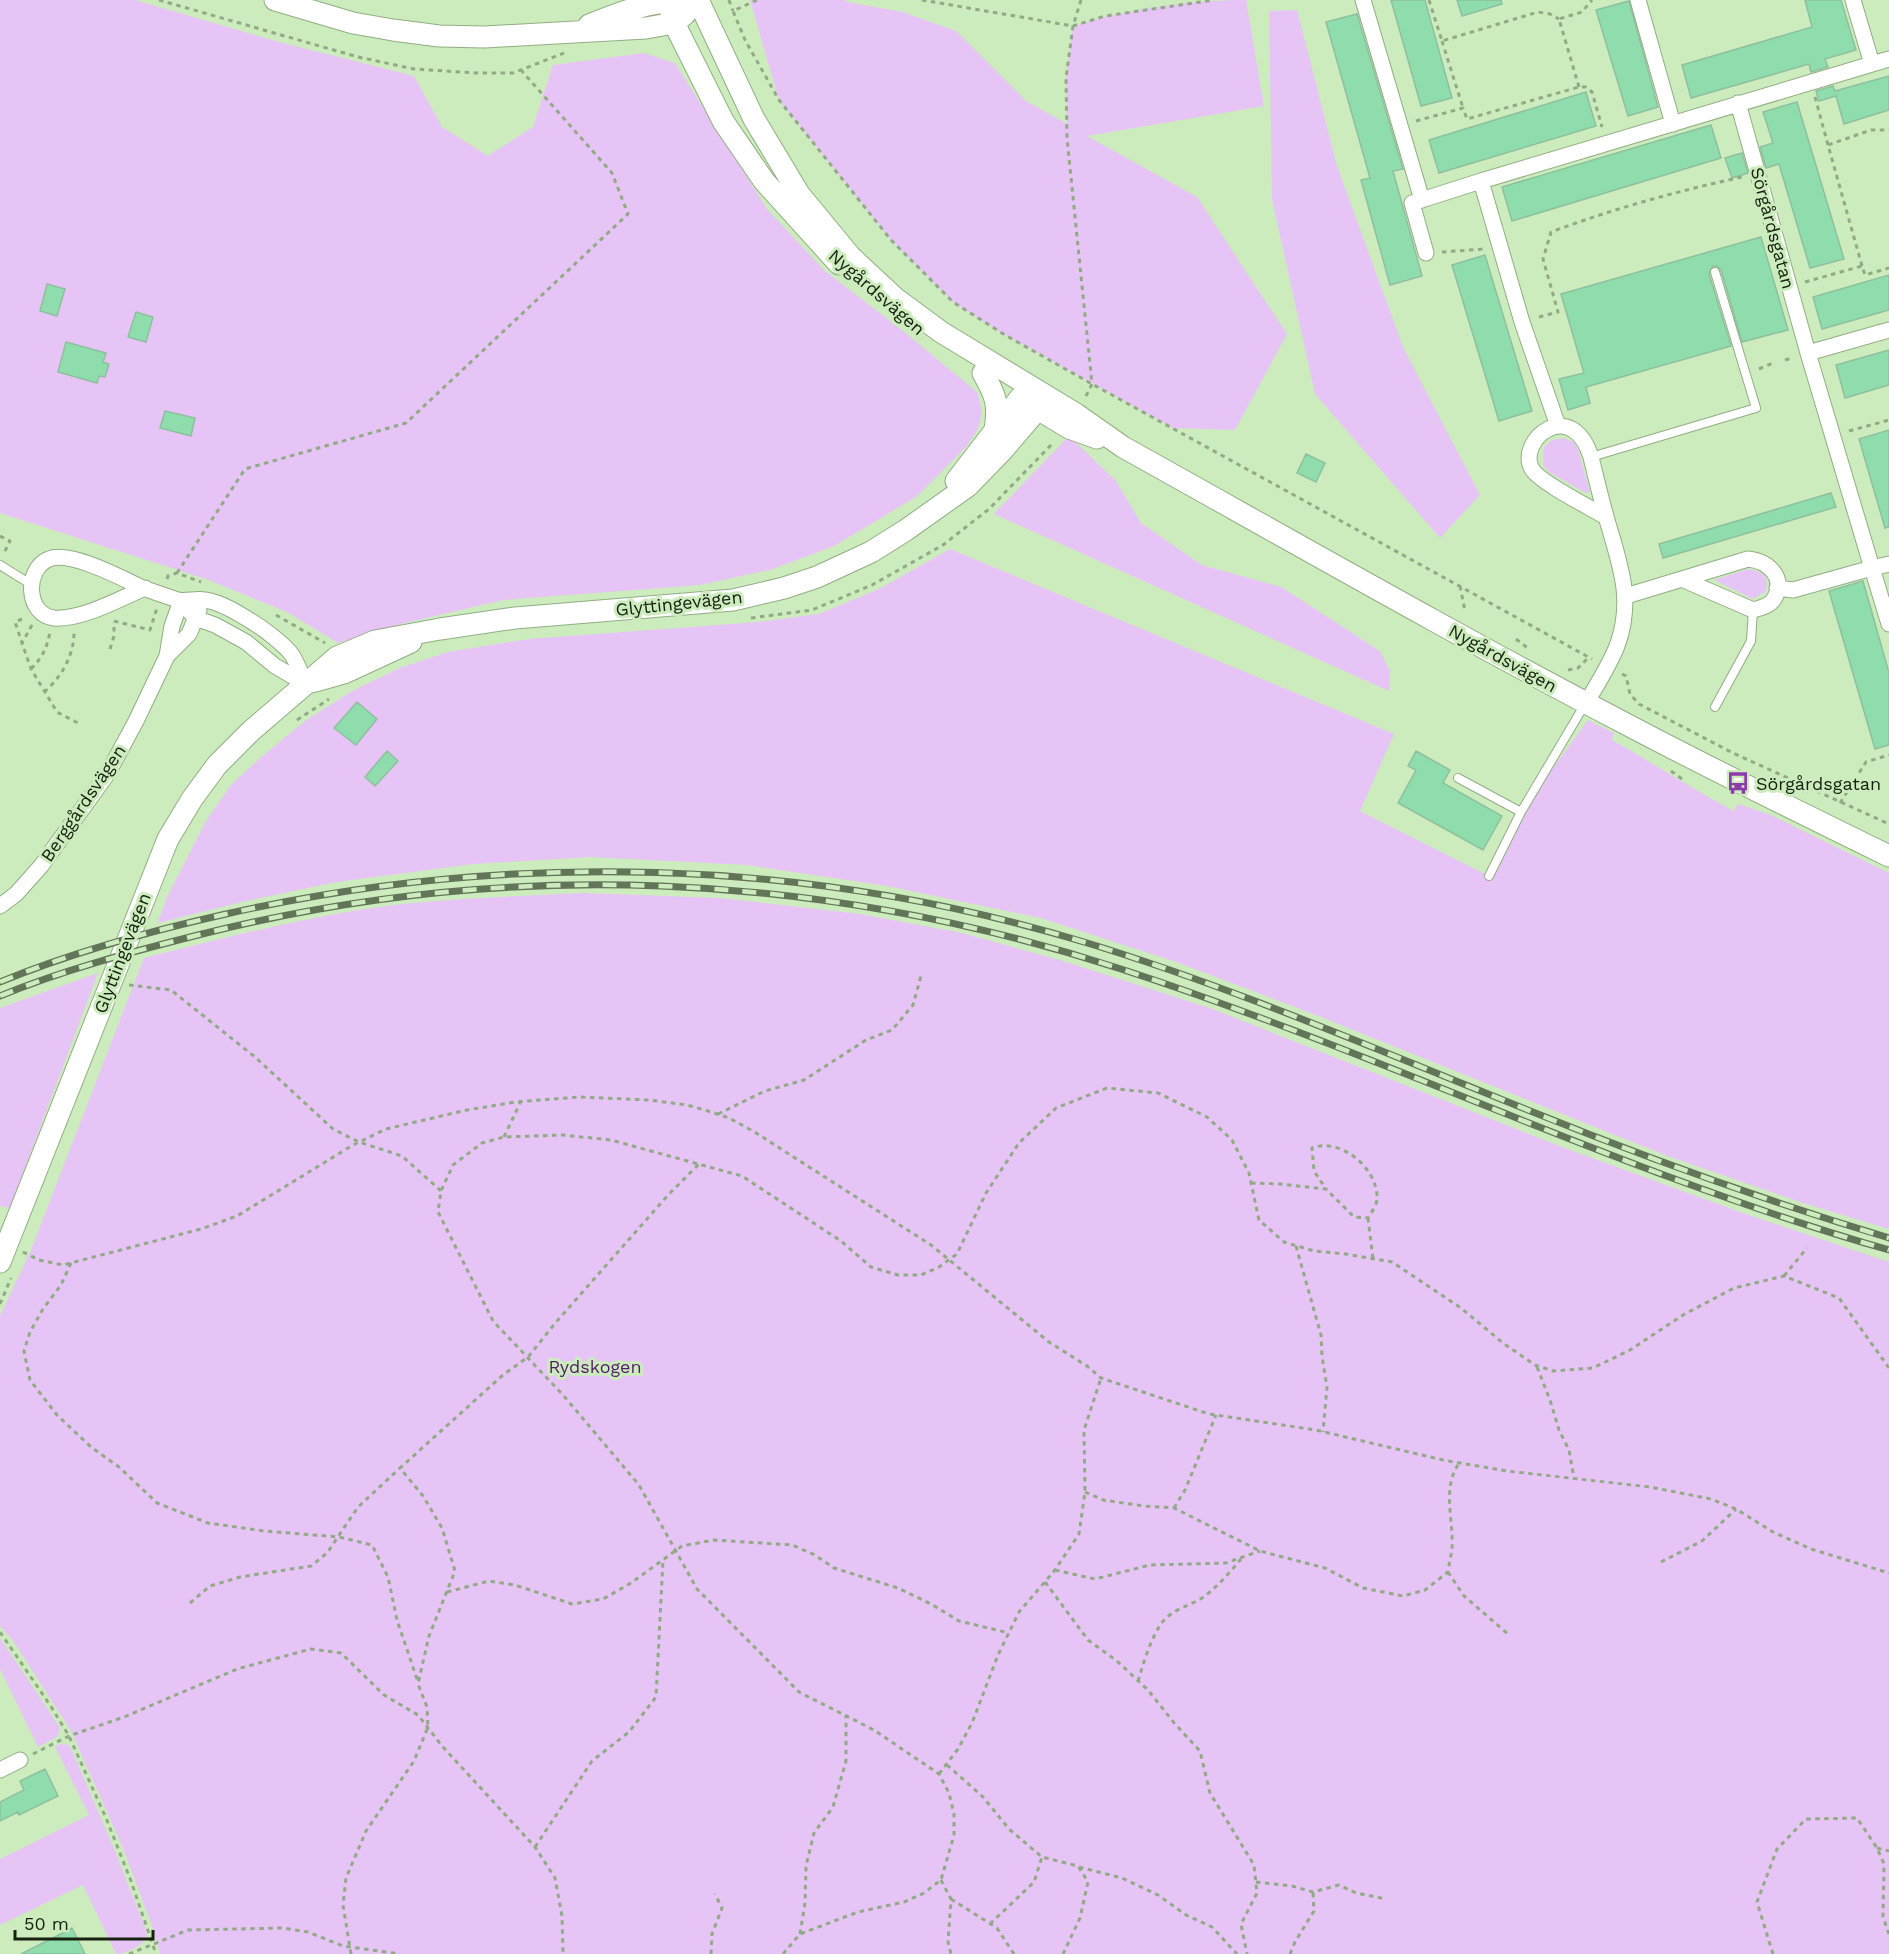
<svg xmlns="http://www.w3.org/2000/svg" width="1889" height="1954" viewBox="0 0 1889 1954" font-family="'Work Sans',sans-serif">
<style>
.green{fill:#e7c4f6}
.building{fill:#8fddac;stroke:#8ebf9f;stroke-width:1.5}
.lines{fill:none;stroke-linecap:round;stroke-linejoin:round}
.lane-casing{stroke:#91ae83;stroke-width:10}
.street-casing{stroke:#91ae83;stroke-width:17}
.secondary-casing{stroke:#91ae83;stroke-width:23}
.path{stroke:#91aa85;stroke-width:3;stroke-dasharray:4.5 4.5;stroke-linecap:butt}
.lane{stroke:#fff;stroke-width:8}
.street{stroke:#fff;stroke-width:15}
.secondary{stroke:#fff;stroke-width:21}
.rail-casing{stroke:#627558;stroke-width:7}
.rail{stroke:#cdecbe;stroke-width:4.5;stroke-dasharray:14;stroke-linecap:butt}
.labels{text-anchor:middle;dominant-baseline:central;stroke-width:6;stroke-linejoin:round;paint-order:stroke}
.street-label{font-size:18px;fill:#162110;stroke:#cdecbe}
.poi-label{font-size:18px;fill:#162110;stroke:#cdecbe;text-anchor:start}
.park-label{font-size:18px;fill:#541b68;stroke:#cdecbe}
</style>
<rect width="100%" height="100%" fill="#cdecbe"/>
<path class="green" d="M 0,0 L 135,0 L 279,42 L 414,76 L 442,127 L 488,156 L 533,127 L 553,65 L 644,53 L 675,63 L 767,209 L 825,271 L 902,330 L 977,392 L 982,411 L 978,429 L 966,447 L 916,497 L 834,546 L 773,569 L 700,585 L 503,600 L 401,624 L 338,643 L 287,612 L 206,579 L 0,513 Z
M 750,0 L 846,0 L 847,2 L 903,12 L 956,31 L 1026,101 L 1067,124 L 1066,78 L 1073,26 C 1127,9 1189,0 1246,0 L 1264,106 L 1087,136 L 1197,197 L 1287,334 L 1235,430 L 1173,428 L 1005,335 L 953,302 L 891,240 L 779,100 Z
M 1297,10 L 1337,166 L 1403,347 L 1480,495 L 1440,538 L 1315,394 L 1272,199 L 1269,11 Z
M 1069,436 L 1116,481 L 1141,523 L 1202,565 L 1281,587 L 1380,651 L 1390,671 L 1389,691 L 994,514 Z
M 1563,438 L 1574,442 L 1578,450 L 1590,492 L 1586,493 L 1549,472 L 1543,465 L 1544,447 L 1552,440 Z
M 950,549 L 1394,734 L 1360,811 L 1489,876 L 1521,812 L 1588,720 L 1614,733 L 1612,740 C 1653,763 1692,789 1734,811 L 1738,804 L 1771,815 L 1889,873 L 1889,1229 L 1800,1202 L 1665,1155 L 1321,1017 L 1179,963 L 1041,918 L 887,886 L 747,865 L 590,857 L 473,864 L 337,882 L 246,901 L 158,923 L 166,899 L 206,821 L 231,785 L 259,759 L 305,721 L 354,690 L 400,668 L 448,652 L 529,639 L 758,622 L 819,614 L 879,589 Z
M 1748,569 C 1763,571 1770,577 1765,592 L 1753,599 L 1714,580 Z
M 583,893 L 720,898 L 860,914 L 962,933 L 1063,961 L 1210,1008 L 1562,1147 L 1740,1212 L 1889,1262 L 1889,1954 L 160,1954 L 152,1926 L 123,1848 L 71,1731 L 14,1642 L 0,1626 L 0,1316 L 31,1250 L 144,958 C 215,940 286,922 359,910 C 433,898 508,897 583,893 Z
M 98,973 L 10,1208 L 0,1206 L 0,1008 Z
M 0,1638 L 59,1726 L 60,1730 L 57,1737 L 38,1747 L 0,1669 Z
M 62,1743 L 70,1746 L 115,1851 L 146,1930 L 147,1936 C 143,1945 127,1954 116,1954 L 83,1885 L 0,1925 L 0,1859 L 89,1815 L 55,1747 Z"/>
<path class="building" d="M 1391,0 L 1425,0 L 1452,98 L 1421,106 Z
M 1457,0 L 1501,0 L 1502,4 L 1462,16 Z
M 1805,0 L 1841,0 L 1856,50 L 1825,59 L 1828,67 L 1811,72 L 1809,64 L 1691,98 L 1682,65 L 1812,27 Z
M 1629,1 L 1658,107 L 1628,116 L 1596,10 Z
M 1357,14 L 1403,169 L 1393,171 L 1422,276 L 1390,285 L 1361,180 L 1370,178 L 1326,22 Z
M 1889,76 L 1889,110 L 1844,124 L 1836,96 L 1819,101 L 1816,91 L 1833,86 L 1835,91 Z
M 1586,92 L 1596,126 L 1439,173 L 1429,140 Z
M 1797,102 L 1844,259 L 1810,268 L 1779,164 L 1766,168 L 1760,147 L 1773,143 L 1763,112 Z
M 1711,125 L 1721,158 L 1512,221 L 1502,187 Z
M 1742,153 L 1748,173 L 1732,178 L 1725,158 Z
M 1761,237 L 1788,330 L 1742,342 L 1721,270 L 1717,266 L 1713,266 L 1709,274 L 1731,346 L 1586,387 L 1590,403 L 1568,410 L 1559,379 L 1584,373 L 1561,294 Z
M 1485,255 L 1532,411 L 1499,421 L 1452,265 Z
M 1889,275 L 1889,310 L 1822,329 L 1813,297 Z
M 47,284 L 65,289 L 57,316 L 40,311 Z
M 136,312 L 153,317 L 146,342 L 128,337 Z
M 66,342 L 106,353 L 103,362 L 109,364 L 105,377 L 99,376 L 97,383 L 58,372 Z
M 1889,350 L 1889,385 L 1845,398 L 1836,365 Z
M 165,411 L 195,418 L 191,436 L 160,428 Z
M 1889,430 L 1889,527 L 1885,528 L 1859,439 Z
M 1306,454 L 1325,463 L 1316,482 L 1297,473 Z
M 1831,493 L 1836,507 L 1663,558 L 1659,544 Z
M 1863,581 L 1889,673 L 1889,745 L 1875,749 L 1829,591 Z
M 357,702 L 377,719 L 356,745 L 334,728 Z
M 387,751 L 398,761 L 375,786 L 365,777 Z
M 1416,751 L 1450,770 L 1443,783 L 1502,816 L 1483,850 L 1398,803 L 1416,770 L 1408,766 Z
M 45,1769 L 58,1796 L 19,1815 L 18,1812 L 0,1821 L 0,1802 L 24,1790 L 20,1781 Z
M 72,1928 L 85,1954 L 21,1954 L 47,1941 Z"/>
<g class="lines">
<g class="lane-casing">
<path id="lane" d="M 1591,457 L 1756,408 L 1715,272
M 0,565 L 32,585
M 1715,707 L 1751,641 L 1753,610
M 1458,778 L 1521,812 L 1585,704
M 1489,876 L 1521,812"/>
</g>
<g class="street-casing">
<path id="street" d="M 1363,0 L 1422,200
M 1638,0 L 1673,124
M 1853,0 L 1872,64 L 1889,59
M 1738,103 L 1808,353
M 1481,181 L 1872,64
M 1426,253 L 1412,203 L 1481,181 L 1522,322 L 1558,426
M 1889,564 L 1872,568 L 1889,624
M 145,588 C 119,599 82,620 54,618 C 26,615 24,569 49,559 C 70,550 123,579 143,588 C 154,592 166,596 178,600 C 186,602 196,598 205,600 C 221,602 240,614 254,623 C 264,629 286,646 292,655 C 298,664 301,675 306,684
M 1777,588 L 1793,590 L 1872,568 L 1808,353 L 1889,330
M 1626,596 L 1748,559 C 1768,561 1787,578 1774,599 C 1770,606 1760,608 1753,610 L 1684,580
M 181,601 L 195,618 L 215,625 L 246,642 L 275,666 L 306,684
M 167,656 L 189,634 L 199,610
M 1586,703 C 1597,685 1609,666 1617,646 C 1634,600 1620,565 1607,520 C 1601,499 1596,478 1591,457 C 1571,395 1516,441 1532,469 C 1539,482 1591,508 1606,517
M 0,906 L 16,894 L 41,866 L 108,773 L 136,721 L 167,656 L 172,626 L 181,601
M 0,1770 L 20,1760"/>
</g>
<g class="secondary-casing">
<path id="secondary" d="M 275,0 L 353,23 L 393,30 L 439,36 L 485,37 L 646,28 L 674,23 L 685,14
M 668,0 L 674,23 L 723,121 L 764,181 L 839,264
M 698,0 L 754,119 L 799,194 L 851,257 L 895,298 L 941,332 L 1076,414 L 1123,447 C 1290,540 1456,635 1626,724 C 1713,770 1801,813 1889,856
M 589,25 C 620,13 649,0 683,2
M 983,373 C 996,396 999,404 995,430
M 1026,402 L 1069,428 L 1097,438
M 956,481 L 1020,398 L 1035,392
M 312,682 L 344,673 L 411,642
M 0,1262 L 168,839 L 192,799 L 217,765 L 251,731 L 337,657 L 375,641 L 440,629 L 515,618 L 733,600 L 784,588 L 817,577 L 871,552 L 906,530 L 968,486 L 1002,451 L 1038,409 L 1036,391"/>
</g>
<path class="path" d="M 159,0 L 358,57 L 414,69 L 476,73 L 513,73 L 564,53
M 729,0 L 733,11
M 757,0 L 733,11 L 745,40 L 779,100 L 891,240 L 953,302 L 1005,335 L 1092,384 L 1592,659
M 922,0 L 1073,26 L 1105,16 L 1214,0
M 1081,0 L 1073,26 L 1066,78 L 1067,138 L 1092,384 L 1085,398
M 1429,0 L 1442,41 L 1538,12 L 1550,14 L 1559,19
M 1442,41 L 1463,108
M 1579,87 L 1559,19 L 1582,12 L 1592,0
M 1815,97 L 1828,145
M 1416,121 L 1463,108 L 1467,119 L 1579,87 L 1586,87 L 1592,92 L 1602,127
M 1442,252 L 1484,249
M 1862,266 L 1828,145 L 1871,130 L 1889,130
M 1805,282 L 1862,266 L 1865,275 L 1889,268
M 1539,317 L 1558,312 L 1543,259 L 1551,232 C 1613,209 1677,191 1742,177
M 1785,360 L 1792,358
M 1759,369 L 1773,363
M 1849,431 L 1889,420
M 0,536 L 10,541 L 4,553
M 177,573 L 245,469 L 406,423 L 628,214 L 612,173 L 521,70
M 167,579 L 168,576 L 177,573 L 201,582
M 1460,586 L 1465,611
M 276,615 L 325,643
M 751,618 L 812,610 L 872,585 L 943,545 L 989,509 L 1054,442
M 22,619 L 15,622 L 22,643
M 114,621 L 150,630 L 157,608
M 32,625 L 22,643 L 31,669 L 57,712 L 78,723
M 1516,639 L 1529,649
M 110,649 L 114,636 L 114,622
M 31,669 C 42,658 47,648 50,632
M 1568,670 L 1578,668 L 1589,657
M 1622,674 L 1626,676 L 1630,694 L 1639,704 L 1733,753 L 1889,824
M 44,692 C 61,678 74,655 74,633
M 297,720 L 329,699
M 1671,771 L 1682,779
M 1840,803 L 1866,762 L 1889,755
M 129,985 L 171,990 L 255,1057 L 333,1129 L 359,1142 L 402,1156 L 441,1191
M 718,1114 L 765,1091 L 804,1080 L 866,1040 L 892,1030 L 913,1005 L 921,976
M 504,1137 L 521,1101
M 1251,1183 L 1280,1184 L 1326,1189 L 1314,1171 L 1312,1148 C 1341,1137 1379,1169 1377,1200 C 1376,1206 1371,1213 1368,1218 L 1354,1217 L 1326,1189
M 1368,1218 L 1373,1259
M 1296,1246 L 1321,1335 L 1322,1356 L 1327,1387 L 1323,1432
M 23,1252 L 39,1260 L 63,1265 L 201,1229 L 237,1216 L 353,1145 L 386,1129 L 467,1110 L 515,1102 L 579,1097 L 649,1100 L 687,1105 L 708,1111 L 729,1118 L 753,1131 L 931,1245 L 1049,1342 L 1087,1366 L 1101,1378 L 1209,1414 L 1316,1430 L 1443,1460 L 1507,1471 L 1650,1487 L 1711,1499 L 1736,1509 L 1773,1532 L 1811,1549 L 1889,1573
M 71,1263 L 61,1285 L 43,1309 L 30,1332 L 24,1351 L 30,1380 L 57,1415 L 91,1447 L 119,1467 L 157,1503 L 208,1523 L 264,1531 L 339,1537 L 372,1545 L 388,1577 L 397,1620 L 418,1682
M 1784,1276 L 1807,1248
M 0,1304 L 11,1278
M 1537,1367 L 1550,1400 L 1559,1430 L 1569,1450 L 1574,1478
M 1085,1492 L 1103,1500 L 1144,1506 L 1174,1508 L 1260,1551 L 1325,1568 L 1363,1588 L 1403,1596 L 1425,1590 L 1448,1572 C 1449,1564 1451,1556 1452,1549 C 1454,1520 1441,1487 1460,1462
M 1174,1508 L 1185,1490 L 1216,1415
M 1661,1562 L 1702,1541 L 1736,1509
M 1055,1570 L 1095,1579 L 1150,1565 L 1226,1563 L 1260,1551
M 1448,1572 L 1464,1596 L 1508,1634
M 1045,1582 L 1088,1640 L 1117,1661 L 1148,1690 L 1175,1724 L 1200,1751 L 1210,1793 L 1254,1865 L 1257,1893 L 1241,1924 L 1247,1954
M 447,1592 L 489,1581 L 515,1585 L 572,1604 L 603,1599 L 631,1583 L 682,1546 L 714,1540 L 792,1545 L 813,1554 L 834,1568 L 898,1588 L 931,1604 L 959,1621 L 1009,1633
M 190,1603 L 210,1586 L 240,1577 L 311,1566 L 327,1553 L 358,1507 L 400,1468
M 0,1632 L 50,1705 L 69,1736 L 106,1818 L 131,1881 L 156,1954
M 1138,1681 C 1144,1662 1150,1640 1161,1624 C 1171,1609 1191,1606 1205,1596 C 1219,1585 1230,1572 1241,1559
M 33,1754 L 69,1736 L 124,1717 L 237,1669 L 311,1649 L 341,1653 L 384,1695 L 418,1715 L 442,1746 L 535,1847 L 555,1878 L 562,1916 L 563,1954
M 947,1765 L 983,1797 L 1009,1829 L 1042,1857 L 1078,1866 L 1088,1882 L 1080,1918 L 1063,1954
M 939,1774 L 958,1749 L 972,1723 L 998,1655 L 1019,1612 L 1055,1570 L 1079,1534 L 1085,1492 L 1084,1430 L 1101,1378
M 535,1847 L 592,1761 L 629,1732 L 656,1697 L 663,1560
M 1877,1848 L 1889,1851
M 1079,1867 L 1122,1878 L 1158,1895 L 1186,1915 L 1212,1927 L 1237,1954
M 941,1880 L 951,1899 L 948,1942 L 951,1954
M 1256,1882 L 1292,1886 L 1313,1892 L 1339,1885 L 1356,1893 L 1386,1899
M 951,1899 L 997,1928 L 1014,1954
M 990,1924 L 1034,1882 L 1042,1857
M 800,1934 L 805,1903 L 806,1866 L 814,1833 L 833,1807 L 846,1761 L 846,1715
M 129,1954 L 188,1930 L 283,1928 L 308,1932 L 343,1946 L 400,1954
M 351,1954 L 343,1905 L 346,1878 L 366,1831 L 414,1761 L 428,1727 L 427,1707 L 418,1684 L 429,1636 L 455,1571 L 442,1528 L 423,1496 L 400,1468 L 503,1375 L 528,1357 L 557,1321 L 669,1194 L 699,1164
M 711,1954 L 712,1934 L 722,1908 L 715,1894
M 783,1954 L 800,1934 L 858,1912 L 904,1902 L 924,1893 L 941,1880 L 954,1835 L 954,1814 L 949,1793 L 939,1774 L 874,1730 L 799,1692 L 697,1589 L 639,1485 L 563,1395 L 493,1321 L 438,1212 L 441,1191 L 453,1165 L 482,1143 L 504,1137 L 563,1135 L 611,1140 L 742,1176 L 841,1241 L 871,1267 L 898,1275 L 921,1275 L 939,1267 L 957,1254 L 986,1193 L 1019,1143 L 1056,1108 L 1107,1088 L 1158,1093 L 1207,1117 L 1232,1140 L 1249,1173 L 1259,1220 L 1284,1242 L 1314,1251 L 1346,1254 L 1392,1262 L 1461,1308 L 1503,1343 L 1535,1365 L 1553,1371 L 1593,1368 L 1630,1350 L 1683,1315 L 1734,1288 L 1784,1276 L 1839,1298 L 1889,1368
M 1290,1954 L 1295,1942 L 1314,1911 L 1313,1892
M 1773,1954 L 1757,1902 L 1777,1849 L 1806,1819 L 1857,1818 L 1877,1848 L 1884,1864 L 1883,1917 L 1889,1934"/>
<use href="#lane" class="lane"/>
<use href="#street" class="street"/>
<use href="#secondary" class="secondary"/>
<g class="rail-casing">
<path id="rail" d="M 0,982 C 73,952 150,931 226,914 C 509,850 806,858 1084,942 C 1229,986 1368,1046 1508,1102 C 1633,1153 1760,1199 1889,1238
M 0,996 C 63,970 131,952 198,935 C 505,857 819,871 1121,969 C 1380,1053 1626,1175 1889,1250"/>
</g>
<use href="#rail" class="rail"/>
</g>
<defs>
<g id="bus-bare" transform="scale(1.8)"><path d="M-5-6H5V4H4V6H2V4H-2V6H-4V4H-5ZM-3.5-4V0h7V-4ZM-3.5 1.2v1.5H-2V1.2ZM2 1.2v1.5H3.5V1.2Z" fill="#8c3baa" stroke="#cdecbe" stroke-width="2.5" paint-order="stroke"/></g>
</defs>
<g fill-rule="evenodd">
<use href="#bus-bare" x="1738" y="783"/>
</g>
<g class="labels">
<g class="street-label">
<text transform="translate(1773 228) rotate(75)">Sörgårdsgatan</text>
<text transform="translate(877 292) rotate(41)">Nygårdsvägen</text>
<text transform="translate(679 603) rotate(-6)">Glyttingevägen</text>
<text transform="translate(1503 658) rotate(29)">Nygårdsvägen</text>
<text transform="translate(83 803) rotate(-56)">Berggårdsvägen</text>
<text transform="translate(122 953) rotate(-69)">Glyttingevägen</text>
</g>
<g class="poi-label">
<text x="1756" y="783">Sörgårdsgatan</text>
</g>
<g class="park-label">
<text x="595" y="1366">Rydskogen</text>
</g>
</g>
<path d="M15 1930v9h138v-9" fill="none" stroke="#162110" stroke-width="3"/>
<text x="24" y="1930" font-size="18" fill="#162110" stroke="#cdecbe" stroke-width="4.5" paint-order="stroke">50 m</text>
</svg>
